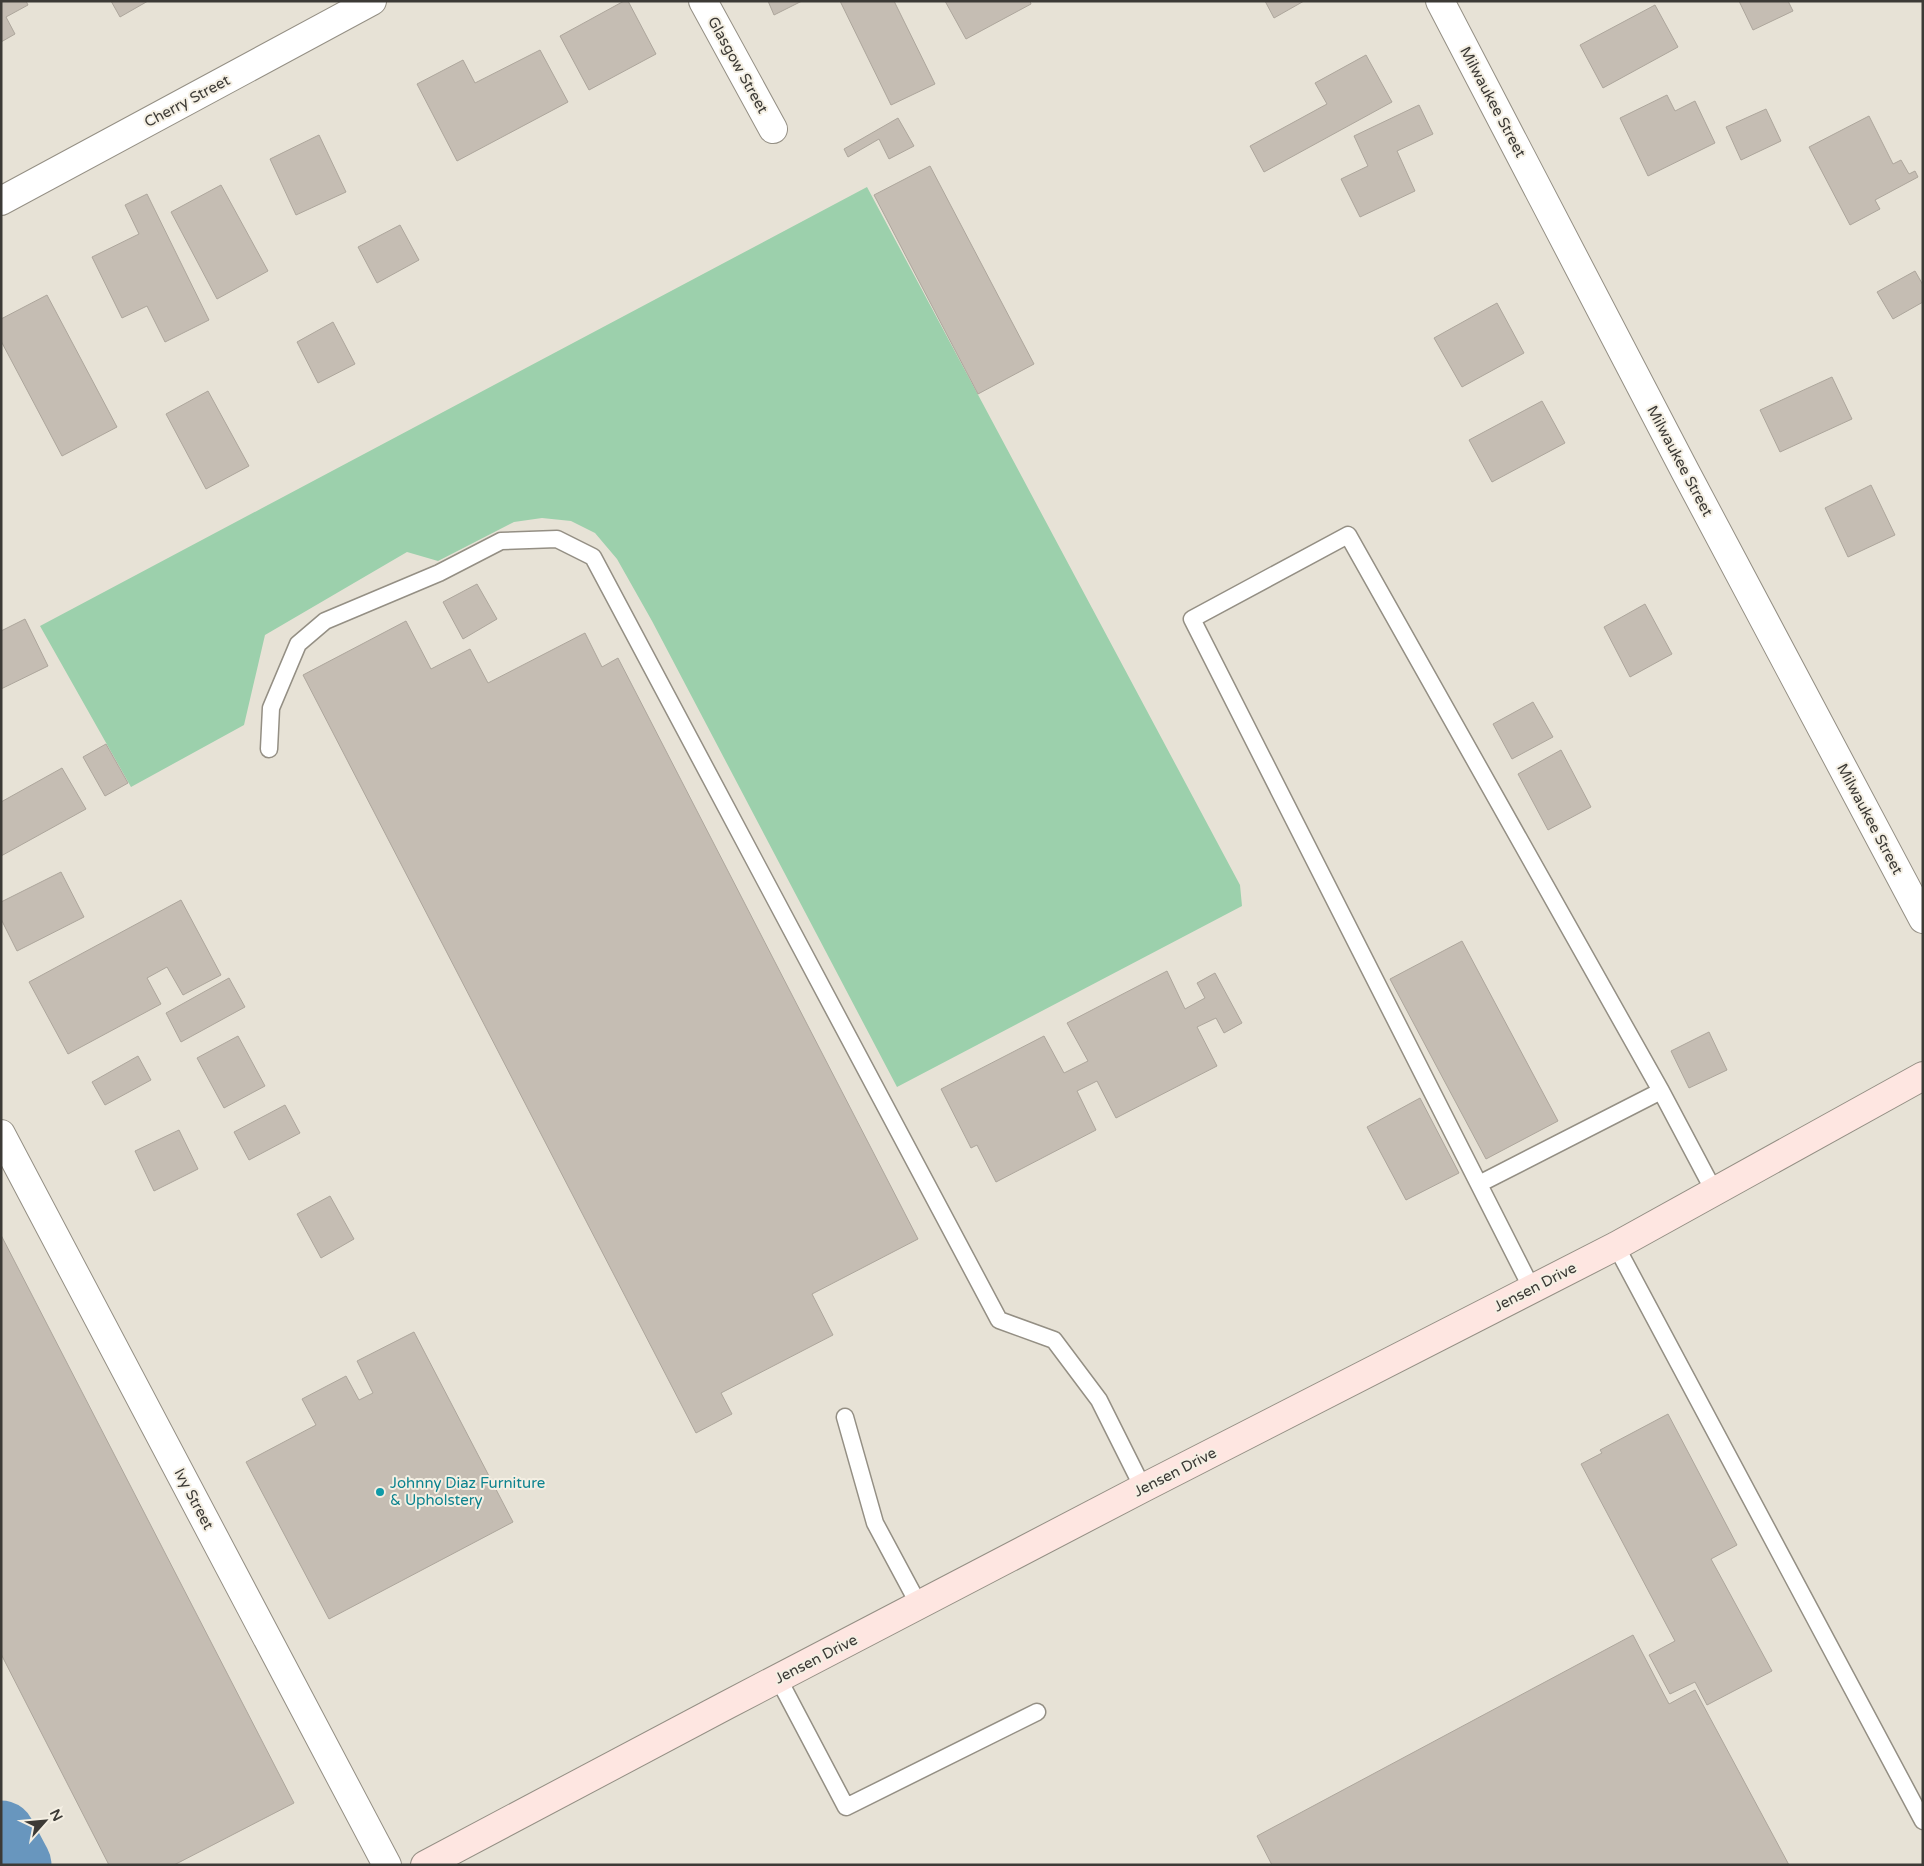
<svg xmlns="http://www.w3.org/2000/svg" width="1924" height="1866" viewBox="0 0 1924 1866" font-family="'Varela Round',sans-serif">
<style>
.green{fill:#9cd0ac}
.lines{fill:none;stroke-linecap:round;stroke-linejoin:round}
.river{stroke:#6896be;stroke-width:69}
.building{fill:#c5bdb3;stroke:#ada69c}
.service-casing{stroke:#948f84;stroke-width:19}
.minor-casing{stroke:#948f84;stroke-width:30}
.secondary-casing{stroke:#948f84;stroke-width:30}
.service{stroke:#fff;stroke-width:16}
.minor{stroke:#fff;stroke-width:28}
.secondary{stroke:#fee6e1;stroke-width:28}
.culture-dot{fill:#0f9aa8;stroke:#f4efe3;stroke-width:2}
.labels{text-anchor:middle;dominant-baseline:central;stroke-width:4;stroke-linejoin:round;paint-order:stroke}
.street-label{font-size:15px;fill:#3c3a36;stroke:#f4efe3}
.culture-label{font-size:15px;fill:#0d838f;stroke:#f4efe3;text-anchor:start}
</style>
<rect width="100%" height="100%" fill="#e7e2d6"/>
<path class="green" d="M 867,187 L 1240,885 L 1242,906 L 897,1087 L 652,621 L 617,559 L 595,533 L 571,521 L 542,518 L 514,522 L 438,561 L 407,552 L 265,635 L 244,725 L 131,787 L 40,626 Z"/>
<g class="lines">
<path class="river" d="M 1,1835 L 17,1865"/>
</g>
<path class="building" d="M 1,1 L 26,1 L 28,5 L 6,17 L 15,34 L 1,42 Z
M 111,1 L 148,1 L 120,17 Z
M 624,1 L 628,1 L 656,54 L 589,90 L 560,36 Z
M 768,1 L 802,1 L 774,15 Z
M 840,1 L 894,1 L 935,84 L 891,105 Z
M 945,1 L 1030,1 L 1031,4 L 966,39 Z
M 1265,1 L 1304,1 L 1274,18 Z
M 1739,1 L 1788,1 L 1793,11 L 1753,30 Z
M 1655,5 L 1678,47 L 1603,88 L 1580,45 Z
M 540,50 L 568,102 L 457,161 L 417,84 L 463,60 L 475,83 Z
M 1366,55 L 1392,102 L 1264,172 L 1250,146 L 1327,104 L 1315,83 Z
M 1667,95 L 1675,111 L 1695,101 L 1715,143 L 1648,176 L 1620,118 Z
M 1419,105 L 1433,134 L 1397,151 L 1415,191 L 1360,217 L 1341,179 L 1368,166 L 1354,136 Z
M 1766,109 L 1781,141 L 1741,160 L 1726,127 Z
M 1869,116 L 1893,164 L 1901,160 L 1909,174 L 1915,171 L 1918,177 L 1875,200 L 1880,209 L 1850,225 L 1809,147 Z
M 898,118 L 914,146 L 889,159 L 879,139 L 848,157 L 844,149 Z
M 319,135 L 346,192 L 296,215 L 270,159 Z
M 930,166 L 1034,364 L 978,394 L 874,195 Z
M 221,185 L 268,271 L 217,299 L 171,212 Z
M 147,194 L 209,320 L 165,342 L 147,306 L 122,318 L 92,257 L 139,234 L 125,205 Z
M 400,225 L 419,260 L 377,283 L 358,247 Z
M 1915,271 L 1923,285 L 1923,302 L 1893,319 L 1877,292 Z
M 47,295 L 117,427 L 62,456 L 1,341 L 1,319 Z
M 1497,303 L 1524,353 L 1462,387 L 1434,338 Z
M 333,322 L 355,364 L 318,383 L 297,342 Z
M 1832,377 L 1852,419 L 1780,452 L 1760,410 Z
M 208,391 L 249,466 L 206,489 L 166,414 Z
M 1542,401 L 1565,443 L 1492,482 L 1469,440 Z
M 1871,485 L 1895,535 L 1848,557 L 1825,508 Z
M 477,584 L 497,619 L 463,639 L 443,602 Z
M 1645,604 L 1672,654 L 1630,677 L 1604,627 Z
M 25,619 L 48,666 L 1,689 L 1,631 Z
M 406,621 L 431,669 L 470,649 L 488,683 L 585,633 L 602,667 L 618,658 L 918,1239 L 812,1294 L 833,1335 L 721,1393 L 732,1414 L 696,1433 L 303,675 Z
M 1533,702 L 1553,737 L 1512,759 L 1493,724 Z
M 106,744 L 128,783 L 105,796 L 83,757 Z
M 1561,750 L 1591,807 L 1548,830 L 1518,774 Z
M 62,768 L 86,809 L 1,856 L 1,802 Z
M 61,872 L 84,917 L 17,951 L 1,919 L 1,902 Z
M 181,900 L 221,975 L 183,995 L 167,967 L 147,978 L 161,1004 L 68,1054 L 29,982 Z
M 1462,941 L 1558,1121 L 1486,1159 L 1390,979 Z
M 1167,971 L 1185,1009 L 1205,998 L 1197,983 L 1215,973 L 1242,1023 L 1224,1033 L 1216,1018 L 1197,1027 L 1217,1066 L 1116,1118 L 1097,1081 L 1077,1091 L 1096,1130 L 996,1182 L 977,1145 L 971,1148 L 941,1089 L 1044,1036 L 1064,1073 L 1088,1061 L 1067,1023 Z
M 229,978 L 245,1007 L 181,1042 L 166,1013 Z
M 1709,1032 L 1727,1070 L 1689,1088 L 1671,1051 Z
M 238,1036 L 265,1086 L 224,1108 L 197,1058 Z
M 138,1056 L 151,1080 L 105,1105 L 92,1082 Z
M 1420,1098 L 1459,1173 L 1406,1200 L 1367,1127 Z
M 285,1105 L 300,1133 L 249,1160 L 234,1132 Z
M 179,1130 L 198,1169 L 154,1191 L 135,1151 Z
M 330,1196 L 354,1239 L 321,1258 L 297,1214 Z
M 1,1235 L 294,1803 L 174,1865 L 109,1865 L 1,1654 Z
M 414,1332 L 513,1522 L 329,1619 L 246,1462 L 316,1425 L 302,1399 L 346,1376 L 359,1400 L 373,1393 L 357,1361 Z
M 1668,1414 L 1737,1545 L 1711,1559 L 1772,1671 L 1707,1705 L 1695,1682 L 1670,1694 L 1649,1655 L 1675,1641 L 1581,1464 L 1602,1453 L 1600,1450 Z
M 1633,1635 L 1669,1704 L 1695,1690 L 1789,1865 L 1272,1865 L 1257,1836 Z"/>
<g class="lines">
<g class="service-casing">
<path id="service" d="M 269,749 L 271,708 L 298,644 L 325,621 L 439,573 L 501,541 L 557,539 L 593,557 L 999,1320 L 1054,1340 L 1099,1400 L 1143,1488
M 1479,1184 L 1661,1091
M 1616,1246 L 1923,1821
M 1532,1289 L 1192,619 L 1348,535 L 1661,1091 L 1714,1191
M 845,1417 L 875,1523 L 919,1605
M 778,1678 L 846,1807 L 1037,1712"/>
</g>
<g class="minor-casing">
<path id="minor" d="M 703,1 L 773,129
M 1440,1 L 1685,471 L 1923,919
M 1,201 L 372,1
M 1,1134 L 387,1865"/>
</g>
<g class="secondary-casing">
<path id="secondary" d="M 425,1865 L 725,1706 L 1143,1488 L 1616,1246 L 1923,1076"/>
</g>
<use href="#service" class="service"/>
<use href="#minor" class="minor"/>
<use href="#secondary" class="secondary"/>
</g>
<circle class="culture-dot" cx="380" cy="1492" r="5"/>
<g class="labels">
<g class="street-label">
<text transform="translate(738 65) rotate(61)">Glasgow Street</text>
<text transform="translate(187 101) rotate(-28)">Cherry Street</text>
<text transform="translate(1493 102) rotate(62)">Milwaukee Street</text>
<text transform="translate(1680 461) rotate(62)">Milwaukee Street</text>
<text transform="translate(1870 819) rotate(62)">Milwaukee Street</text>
<text transform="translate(1535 1287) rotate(-27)">Jensen Drive</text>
<text transform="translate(1175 1472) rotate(-27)">Jensen Drive</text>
<text transform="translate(194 1499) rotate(62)">Ivy Street</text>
<text transform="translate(816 1659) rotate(-27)">Jensen Drive</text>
</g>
<g class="culture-label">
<text x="390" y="1483">Johnny Diaz Furniture<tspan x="390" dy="17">&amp; Upholstery</tspan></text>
</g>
</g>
<rect width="1924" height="1866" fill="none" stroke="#3c3a36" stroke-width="5"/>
<g transform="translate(45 1821) rotate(63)" stroke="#f4efe3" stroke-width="4" paint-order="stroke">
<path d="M0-4L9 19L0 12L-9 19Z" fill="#3c3a36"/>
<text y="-8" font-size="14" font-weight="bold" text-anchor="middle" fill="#3c3a36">N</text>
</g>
</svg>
